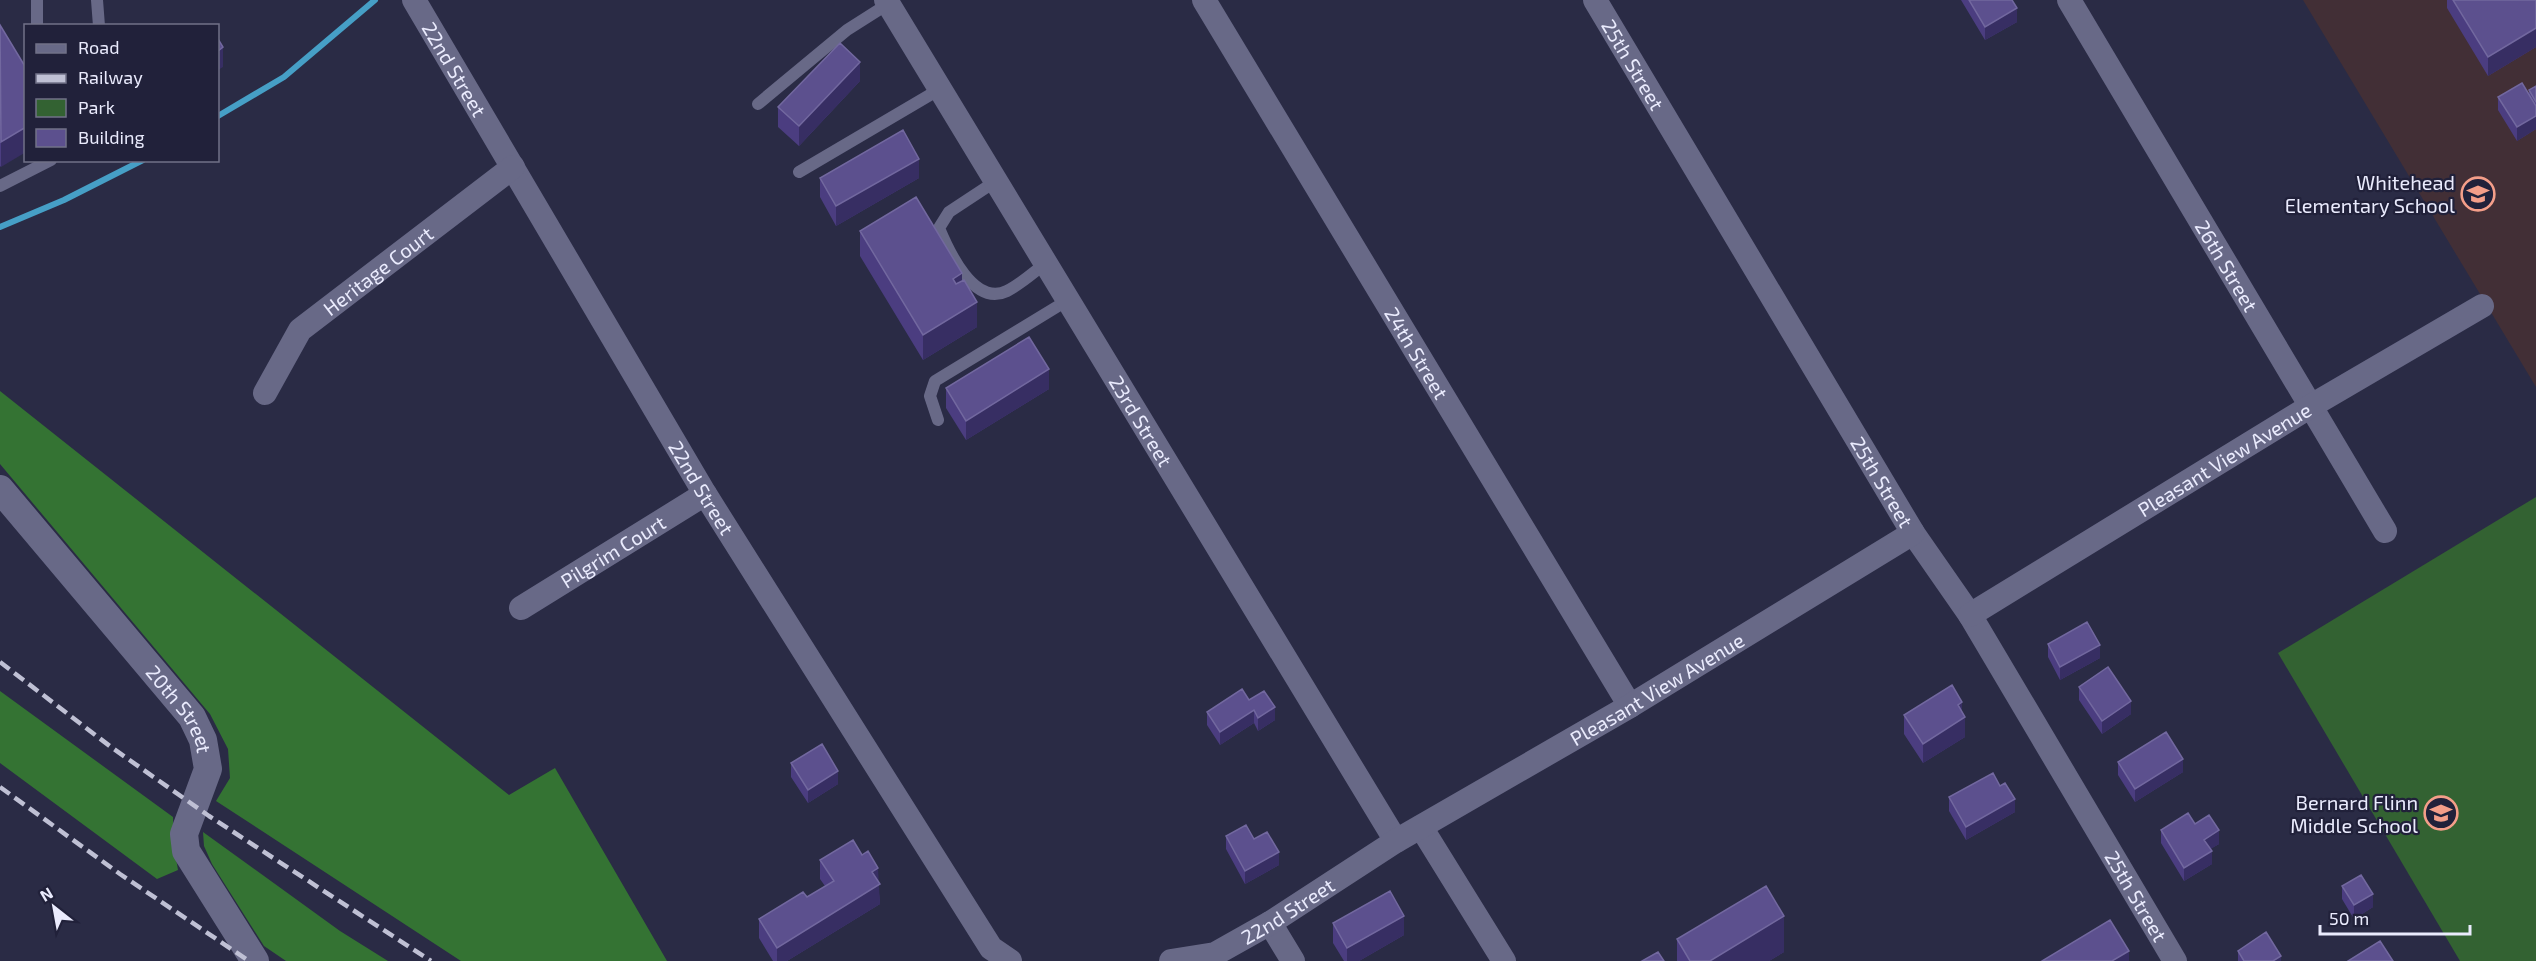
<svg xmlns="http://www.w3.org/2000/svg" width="2536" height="961" viewBox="0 0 2536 961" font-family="'Exo 2',sans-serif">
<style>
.education{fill:#422f36}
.green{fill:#336232}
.forest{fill:#347333}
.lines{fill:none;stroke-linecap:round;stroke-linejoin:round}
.stream{stroke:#469fc6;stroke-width:6}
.service{stroke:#686987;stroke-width:12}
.minor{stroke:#686987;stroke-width:24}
.tertiary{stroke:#686987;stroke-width:28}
.rail{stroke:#bfc0d4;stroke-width:4.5;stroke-dasharray:12 6;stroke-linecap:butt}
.wall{fill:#4b3d80}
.shaded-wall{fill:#372e63}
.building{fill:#5c508e;stroke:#72689f;stroke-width:1.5}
.labels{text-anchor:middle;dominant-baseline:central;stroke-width:4.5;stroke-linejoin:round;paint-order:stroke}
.street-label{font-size:20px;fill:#eaebfd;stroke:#21213a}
.poi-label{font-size:20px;fill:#eaebfd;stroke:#21213a;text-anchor:end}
</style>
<rect width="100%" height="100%" fill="#2a2b45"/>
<path class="education" d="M 2303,0 L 2536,0 L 2536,387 Z"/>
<path class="green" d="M 2536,497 L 2536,961 L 2460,961 L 2278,653 Z"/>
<path class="forest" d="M 0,391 L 509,795 L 555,768 L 667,961 L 461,961 L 216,801 L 230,778 L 228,749 L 210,714 L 0,464 Z
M 0,691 L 173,817 L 174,847 L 178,870 L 157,879 L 0,763 Z
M 203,832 L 340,931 L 388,961 L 286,961 L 264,946 L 212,864 L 204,846 Z"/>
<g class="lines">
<path class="stream" d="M 218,116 L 284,77 L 375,0
M 0,227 L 64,200 L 143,160"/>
<path class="service" d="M 97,0 L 99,26
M 37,26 L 37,0
M 758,104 L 847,30 L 888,4
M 799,172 L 940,89
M 996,181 L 949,212 L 939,228 C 949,252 974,307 1007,291 C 1021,284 1034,272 1046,263
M 0,186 L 51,160
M 938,420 L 930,396 L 935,381 L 1068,300"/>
<g class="minor">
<path id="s1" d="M 414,0 L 705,494 L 991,948 L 1010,961"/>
<path id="s2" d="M 886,0 L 1396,841"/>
<path id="s3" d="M 1204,0 L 1630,706"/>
<path id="s4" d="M 1595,0 L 1913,533 L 1970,615 L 2175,961"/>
<path id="s5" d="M 2069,0 L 2385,531"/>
<path id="s6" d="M 265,393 L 300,330 L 513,167"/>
<path id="s7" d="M 521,608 L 705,494"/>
<path id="s8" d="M 1970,615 L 2311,406 L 2482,306"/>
<path d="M 1421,827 L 1504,961"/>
<path d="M 1270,923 L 1293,961"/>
<path id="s9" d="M 1171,961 L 1215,954 L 1270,923 L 1396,841 L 1630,706 L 1913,533"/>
</g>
<path class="tertiary" id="s10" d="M 0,489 L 192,717 L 203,740 L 208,769 L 184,834 L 186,851 L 255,961"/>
<path class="rail" d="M 0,662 L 111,747 L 209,816 L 431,961
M 0,787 L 120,874 L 249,961"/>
</g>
<path class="wall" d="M 1961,0 L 2012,0 L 2017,22 L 1985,40 Z
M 2447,0 L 2536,0 L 2536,47 L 2488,76 L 2447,8 Z
M 0,25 L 26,68 L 1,167 L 0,166 Z
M 860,81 L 799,146 L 778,127 L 778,107 Z
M 2536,86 L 2536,129 L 2517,141 L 2498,110 L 2498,97 L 2529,94 L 2529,90 Z
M 820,178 L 919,178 L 836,226 L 820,197 Z
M 860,231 L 962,281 L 977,327 L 923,360 L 860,256 Z
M 946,388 L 1049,389 L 966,440 L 946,408 Z
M 2048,644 L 2100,658 L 2060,680 L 2048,657 Z
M 2079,687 L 2131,714 L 2102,734 L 2079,700 Z
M 1249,700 L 1275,720 L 1258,731 L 1254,723 L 1220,745 L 1207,725 L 1207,712 Z
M 1962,713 L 1965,737 L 1923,763 L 1904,734 L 1904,715 Z
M 2118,762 L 2183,772 L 2135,802 L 2118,775 Z
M 791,763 L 838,784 L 808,803 L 791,777 Z
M 1949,797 L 2015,812 L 1966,840 L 1949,811 Z
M 2195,824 L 2219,844 L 2210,849 L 2212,864 L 2184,881 L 2161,843 L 2161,830 Z
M 1226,836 L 1254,839 L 1279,865 L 1245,884 L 1226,849 Z
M 820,860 L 878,882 L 880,904 L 787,961 L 773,961 L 759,938 L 759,919 L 807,897 L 825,886 L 820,879 Z
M 2342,886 L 2373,907 L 2354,919 L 2342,899 Z
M 1333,923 L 1404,935 L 1359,961 L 1344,961 L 1333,943 Z
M 1677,939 L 1784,952 L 1769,961 L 1677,961 Z
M 2238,951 L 2281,961 L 2238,961 Z"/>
<path class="shaded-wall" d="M 2017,8 L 2017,22 L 1985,40 L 1985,27 Z
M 2536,28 L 2536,47 L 2488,76 L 2488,57 Z
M 223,47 L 223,67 L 218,70 L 218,51 Z
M 860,62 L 860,81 L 799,146 L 799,126 Z
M 2536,116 L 2536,129 L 2517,141 L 2517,127 Z
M 26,127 L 26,152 L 1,167 L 1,142 Z
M 919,159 L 919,178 L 836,226 L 836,206 Z
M 962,273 L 962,298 L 953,279 Z
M 977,302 L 977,327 L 923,360 L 923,335 Z
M 1049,369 L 1049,389 L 966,440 L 966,421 Z
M 2100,645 L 2100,658 L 2060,680 L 2060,667 Z
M 2131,701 L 2131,714 L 2102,734 L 2102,721 Z
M 1962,702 L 1962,719 L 1965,717 L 1965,737 L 1923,763 L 1923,744 L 1958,705 Z
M 1275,707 L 1275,720 L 1258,731 L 1258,718 Z
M 1254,710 L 1254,723 L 1220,745 L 1220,732 Z
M 2183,759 L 2183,772 L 2135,802 L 2135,789 Z
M 838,771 L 838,784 L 808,803 L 808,790 Z
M 2015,799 L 2015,812 L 1966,840 L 1966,827 Z
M 2219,830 L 2219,844 L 2204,853 L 2204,840 Z
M 2212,851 L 2212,864 L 2184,881 L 2184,868 Z
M 1279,852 L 1279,865 L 1245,884 L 1245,871 Z
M 878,868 L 880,904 L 787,961 L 777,961 L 777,948 Z
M 2373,894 L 2373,907 L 2354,919 L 2354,905 Z
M 1404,916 L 1404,935 L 1359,961 L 1347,961 L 1347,948 Z
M 1784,916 L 1784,952 L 1769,961 L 1710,961 Z
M 2129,951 L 2129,961 L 2112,961 Z
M 2281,956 L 2281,961 L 2273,961 Z"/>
<path class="building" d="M 1969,0 L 2012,0 L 2017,8 L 1985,27 Z
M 2453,0 L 2536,0 L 2536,28 L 2488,57 Z
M 0,25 L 26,68 L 26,127 L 1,142 Z
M 218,39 L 223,47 L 218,51 Z
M 840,43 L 860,62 L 799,126 L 778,107 Z
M 2522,83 L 2536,106 L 2536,116 L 2517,127 L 2498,97 Z
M 2536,86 L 2536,102 L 2529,90 Z
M 903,130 L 919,159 L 836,206 L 820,178 Z
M 916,197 L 962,273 L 953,279 L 956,284 L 964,280 L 977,302 L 923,335 L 860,231 Z
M 1029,337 L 1049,369 L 966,421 L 946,388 Z
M 2087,622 L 2100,645 L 2060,667 L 2048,644 Z
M 2108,667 L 2131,701 L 2102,721 L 2079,687 Z
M 1952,685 L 1962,702 L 1958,705 L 1965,717 L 1923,744 L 1904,715 Z
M 1242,689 L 1249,700 L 1264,691 L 1275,707 L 1258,718 L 1254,710 L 1220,732 L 1207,712 Z
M 2166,732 L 2183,759 L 2135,789 L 2118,762 Z
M 822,744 L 838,771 L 808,790 L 791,763 Z
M 1993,773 L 2000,786 L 2005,783 L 2015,799 L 1966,827 L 1949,797 Z
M 2188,813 L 2195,824 L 2209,815 L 2219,830 L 2204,840 L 2212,851 L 2184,868 L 2161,830 Z
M 1246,825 L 1254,839 L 1267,832 L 1279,852 L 1245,871 L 1226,836 Z
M 853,840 L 862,855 L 868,851 L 878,868 L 872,872 L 880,884 L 777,948 L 759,919 L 803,892 L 807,897 L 834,881 L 820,860 Z
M 2361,875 L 2373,894 L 2354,905 L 2342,886 Z
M 1766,886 L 1784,916 L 1710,961 L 1690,961 L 1677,939 Z
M 1390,891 L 1404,916 L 1347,948 L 1333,923 Z
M 2110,920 L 2129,951 L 2112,961 L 2042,961 Z
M 2266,932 L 2281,956 L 2273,961 L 2244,961 L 2238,951 Z
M 2380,941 L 2393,961 L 2348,961 Z
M 1658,952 L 1664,961 L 1642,961 Z"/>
<defs>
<g id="school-ring" transform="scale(1.725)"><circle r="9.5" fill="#21213a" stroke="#f49e89" stroke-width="1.5"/><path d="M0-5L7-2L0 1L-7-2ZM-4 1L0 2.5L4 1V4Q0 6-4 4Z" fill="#f49e89"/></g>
</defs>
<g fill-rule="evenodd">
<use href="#school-ring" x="2478" y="194"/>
<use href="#school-ring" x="2441" y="813"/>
</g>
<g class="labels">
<g class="street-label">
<text stroke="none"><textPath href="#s4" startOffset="75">25th Street</textPath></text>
<text stroke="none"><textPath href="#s1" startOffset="80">22nd Street</textPath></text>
<text stroke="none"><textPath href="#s5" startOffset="309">26th Street</textPath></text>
<text stroke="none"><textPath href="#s6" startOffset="170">Heritage Court</textPath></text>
<text stroke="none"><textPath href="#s3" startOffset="412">24th Street</textPath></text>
<text stroke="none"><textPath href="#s2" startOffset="492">23rd Street</textPath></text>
<text stroke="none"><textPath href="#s8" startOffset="298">Pleasant View Avenue</textPath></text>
<text stroke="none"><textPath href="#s4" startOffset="561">25th Street</textPath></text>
<text stroke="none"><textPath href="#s1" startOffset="566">22nd Street</textPath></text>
<text stroke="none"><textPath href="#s7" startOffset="108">Pilgrim Court</textPath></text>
<text stroke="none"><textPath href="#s9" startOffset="560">Pleasant View Avenue</textPath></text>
<text stroke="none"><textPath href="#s10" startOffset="285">20th Street</textPath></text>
<text stroke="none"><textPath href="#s4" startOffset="1047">25th Street</textPath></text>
<text stroke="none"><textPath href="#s9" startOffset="129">22nd Street</textPath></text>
</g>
<g class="poi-label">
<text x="2455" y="182">Whitehead<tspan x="2455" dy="23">Elementary School</tspan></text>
<text x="2418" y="802">Bernard Flinn<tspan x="2418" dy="23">Middle School</tspan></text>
</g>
</g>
<rect x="24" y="24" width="195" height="138" fill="#21213a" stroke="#717288" stroke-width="1.5"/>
<rect x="36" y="44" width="30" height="9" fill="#686987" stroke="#717288" stroke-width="1.5"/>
<text x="78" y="54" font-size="18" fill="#eaebfd">Road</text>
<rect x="36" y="74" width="30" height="9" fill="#bfc0d4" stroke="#717288" stroke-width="1.5"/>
<text x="78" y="84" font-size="18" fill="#eaebfd">Railway</text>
<rect x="36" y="99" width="30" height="18" fill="#336232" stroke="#717288" stroke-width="1.5"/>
<text x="78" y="114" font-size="18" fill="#eaebfd">Park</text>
<rect x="36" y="129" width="30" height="18" fill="#5c508e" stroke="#717288" stroke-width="1.5"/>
<text x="78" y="144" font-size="18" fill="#eaebfd">Building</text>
<g transform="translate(54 907) rotate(329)" stroke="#21213a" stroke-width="4.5" paint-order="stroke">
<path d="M0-4.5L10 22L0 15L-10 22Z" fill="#eaebfd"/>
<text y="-9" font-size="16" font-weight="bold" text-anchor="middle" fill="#eaebfd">N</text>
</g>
<path d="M2320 925v9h150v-9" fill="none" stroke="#eaebfd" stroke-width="3"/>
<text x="2329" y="925" font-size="18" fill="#eaebfd" stroke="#21213a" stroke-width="4.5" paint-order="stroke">50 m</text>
</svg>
